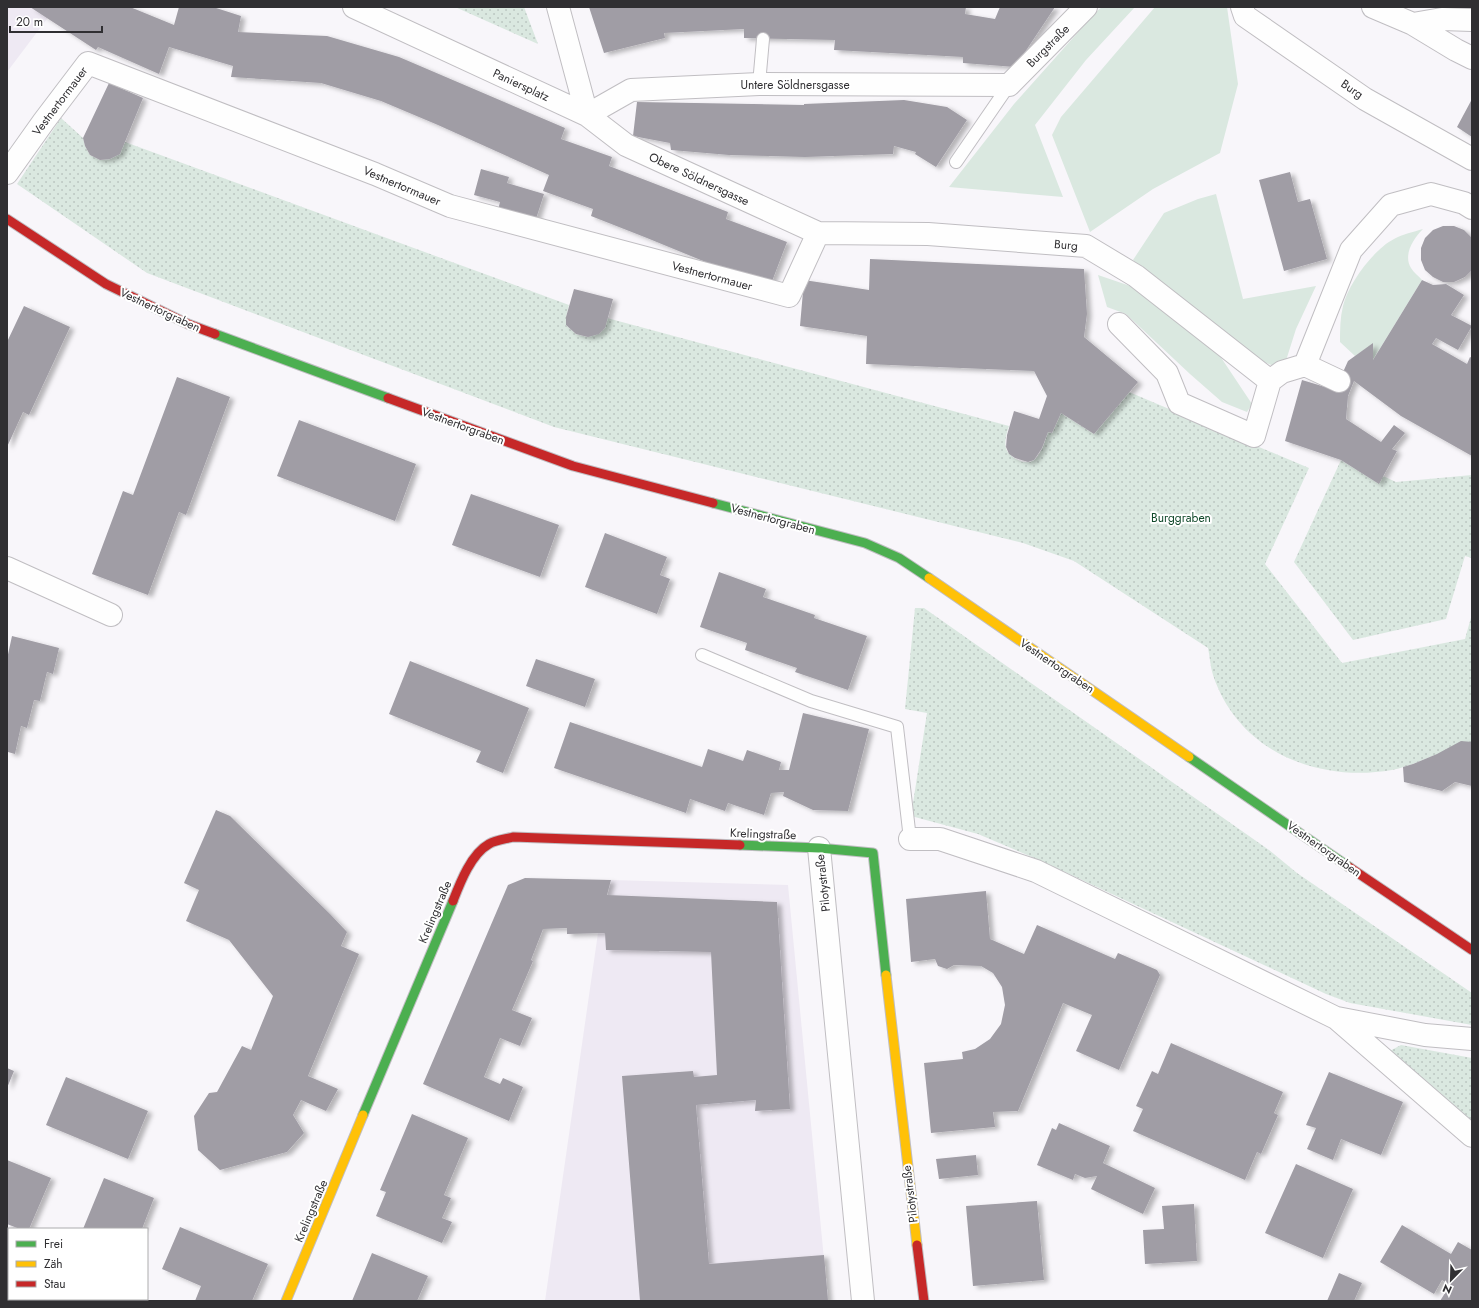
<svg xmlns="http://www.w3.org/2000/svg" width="1479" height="1308" viewBox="0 0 1479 1308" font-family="Jost,sans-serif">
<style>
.built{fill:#eee9f3}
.grass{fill:#dae8e0}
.park{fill:url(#park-dots)}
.building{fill:#a09da5;filter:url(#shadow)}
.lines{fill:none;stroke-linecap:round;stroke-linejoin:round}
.lane-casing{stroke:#c0bec2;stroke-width:14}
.street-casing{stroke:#c0bec2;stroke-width:24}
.fast-casing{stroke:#c0bec2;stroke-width:11}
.slow-casing{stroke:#c0bec2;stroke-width:11}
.jam-casing{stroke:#c0bec2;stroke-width:11}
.lane{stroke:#fefefe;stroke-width:12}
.street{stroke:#fefefe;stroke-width:22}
.fast{stroke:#4caf50;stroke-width:9}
.slow{stroke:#ffc107;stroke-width:9}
.jam{stroke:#c62828;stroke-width:9}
.labels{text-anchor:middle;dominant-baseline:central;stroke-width:4;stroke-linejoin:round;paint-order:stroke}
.street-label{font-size:12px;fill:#302f32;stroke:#fff}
.park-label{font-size:12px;fill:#114a2b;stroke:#fff}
</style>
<defs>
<pattern id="park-dots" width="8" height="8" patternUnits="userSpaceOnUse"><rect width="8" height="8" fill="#dae8e0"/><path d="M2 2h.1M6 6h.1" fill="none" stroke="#bbc7c1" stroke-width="1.8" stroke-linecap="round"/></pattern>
<filter id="shadow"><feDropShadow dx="4.5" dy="2.5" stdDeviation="2" flood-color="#0004"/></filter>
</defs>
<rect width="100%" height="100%" fill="#f8f6fa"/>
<path class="built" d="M 7,7 L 53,7 L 47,19 L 7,72 Z
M 611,880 L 788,885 L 828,1301 L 545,1301 L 598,933 Z"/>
<path class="grass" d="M 1102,7 L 1135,7 L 1086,60 L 1035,125 L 1063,197 L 949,187 L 1014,104 L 1097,11 Z
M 1155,7 L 1227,7 L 1238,84 L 1220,153 L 1153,189 L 1090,232 L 1052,135 L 1061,117 Z
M 1216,194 L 1243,299 L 1316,286 L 1296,329 L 1283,370 L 1264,362 L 1222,333 L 1133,260 L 1164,213 L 1198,199 Z
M 1423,229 C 1413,239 1403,255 1411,268 C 1414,273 1419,276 1422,280 L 1373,360 L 1373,344 L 1355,356 L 1340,342 C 1340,330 1340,318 1343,306 C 1348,284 1374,249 1394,239 C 1403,234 1413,232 1423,229 Z
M 1098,275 L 1142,290 L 1218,353 L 1252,404 L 1247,412 L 1222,402 L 1190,374 L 1126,314 L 1107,307 Z"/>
<path class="park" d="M 455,7 L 524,7 L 538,44 Z
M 61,118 L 83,138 L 85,146 L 90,155 L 100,160 L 110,159 L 119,154 L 125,142 L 569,305 L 566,317 L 566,325 L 576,334 L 588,337 L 607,318 L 1009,426 C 1007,432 1004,441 1006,448 C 1008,457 1026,467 1034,460 C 1042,454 1045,440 1048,432 L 1052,433 L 1061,413 L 1094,434 L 1129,392 L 1309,468 L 1265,564 L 1342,663 L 1465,639 L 1472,614 L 1472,742 C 1461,746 1449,750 1438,754 C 1422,760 1408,767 1392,770 C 1317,783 1238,751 1213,675 C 1210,666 1210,657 1208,648 L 1074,561 L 1023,543 L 554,427 L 147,273 L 17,184 Z
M 1341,460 L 1378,483 L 1383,476 L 1396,482 L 1472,475 L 1472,558 L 1465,556 L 1446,619 L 1353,640 L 1294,562 Z
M 915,608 L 924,608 L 1269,850 L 1297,873 L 1472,993 L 1472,1025 L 1350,1003 L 1326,994 L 1039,860 L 978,834 L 911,816 L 927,713 L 905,709 Z
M 1401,1045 L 1472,1058 L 1472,1123 L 1386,1053 Z"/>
<path class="building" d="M 30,7 L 130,7 L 174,25 L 179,7 L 213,7 L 241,16 L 238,32 L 327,36 L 399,57 L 565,128 L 561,139 L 612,157 L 609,166 L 728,212 L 726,219 L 787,242 L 771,284 L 706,265 L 708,263 L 647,238 L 591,216 L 593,209 L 543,191 L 549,175 L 438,125 L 381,101 L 321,83 L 231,77 L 233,66 L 169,47 L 159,74 L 98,47 L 96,50 Z
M 589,7 L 966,7 L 965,14 L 995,19 L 1000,7 L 1055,7 L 1015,67 L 963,63 L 963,57 L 834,50 L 835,40 L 744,38 L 744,29 L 664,33 L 665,38 L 604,53 Z
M 109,83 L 143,98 L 120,154 L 110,159 L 100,160 L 90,155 L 85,146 L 83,138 Z
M 1472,99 L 1472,137 L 1457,127 Z
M 904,100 L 947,107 L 967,120 L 936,167 L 915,154 L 916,152 L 894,146 L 893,154 L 805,157 L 729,155 L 671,150 L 670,143 L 633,136 L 637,102 L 804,105 L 804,104 Z
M 481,169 L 509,177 L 507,183 L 544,194 L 535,222 L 498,210 L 500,202 L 474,195 Z
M 1290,172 L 1298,202 L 1310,199 L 1327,259 L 1284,271 L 1259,180 Z
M 1443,226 L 1454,226 L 1464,230 L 1472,238 L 1472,270 L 1465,277 L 1454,282 L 1443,282 L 1433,277 L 1425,270 L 1421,260 L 1421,248 L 1425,238 L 1433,230 Z
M 870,259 L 1084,269 L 1087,314 L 1084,337 L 1138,382 L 1094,434 L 1061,413 L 1052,433 L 1048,432 L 1042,448 L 1034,460 L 1028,462 L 1015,458 L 1009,454 L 1006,447 L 1007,435 L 1014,411 L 1039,419 L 1047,396 L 1034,371 L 866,364 L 867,336 L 800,326 L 804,280 L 869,290 Z
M 1422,280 L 1433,285 L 1446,284 L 1464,295 L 1451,315 L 1472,326 L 1458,350 L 1436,338 L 1432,344 L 1467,364 L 1470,357 L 1472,358 L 1472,456 L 1401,416 L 1354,381 L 1348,396 L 1346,419 L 1381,442 L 1394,425 L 1405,433 L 1392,449 L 1397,451 L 1379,484 L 1341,460 L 1285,441 L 1302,380 L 1335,390 L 1348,361 L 1373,343 L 1373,360 Z
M 574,289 L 613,299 L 605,328 L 599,334 L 588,337 L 576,334 L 566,325 L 566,317 Z
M 24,306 L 70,327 L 29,415 L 23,412 L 7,447 L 7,342 Z
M 177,377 L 230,397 L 186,515 L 179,512 L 148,595 L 92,574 L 123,491 L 133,495 Z
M 299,420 L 416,464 L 395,521 L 277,476 Z
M 471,494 L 559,525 L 540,577 L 452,545 Z
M 605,533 L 667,557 L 660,575 L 670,579 L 657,614 L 585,587 Z
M 719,572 L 766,589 L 763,597 L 815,615 L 814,618 L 867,636 L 848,690 L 795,672 L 797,668 L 745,650 L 747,643 L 700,627 Z
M 12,636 L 59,648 L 53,674 L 47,672 L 40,701 L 34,700 L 27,728 L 21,726 L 15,754 L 8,752 L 8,755 L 7,659 Z
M 536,659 L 595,679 L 585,707 L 526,686 Z
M 410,661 L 529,708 L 503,773 L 476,762 L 481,751 L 389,714 Z
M 803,713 L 869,729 L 848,811 L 813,810 L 783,796 L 784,792 L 771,793 L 764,815 L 728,803 L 725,811 L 690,799 L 686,813 L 554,768 L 570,722 L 702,767 L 708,749 L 743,761 L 747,750 L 781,762 L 779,770 L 789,770 Z
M 1461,741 L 1472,742 L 1472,786 L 1455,782 L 1442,791 L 1404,782 L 1403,767 L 1413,764 L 1437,754 Z
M 216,810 L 230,816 L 330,914 L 347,932 L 341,946 L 359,954 L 308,1076 L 338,1089 L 326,1111 L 301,1100 L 293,1115 L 304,1133 L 287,1152 L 220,1170 L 198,1150 L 194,1116 L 209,1093 L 217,1092 L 242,1046 L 251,1050 L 273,996 L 229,940 L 186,921 L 199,890 L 184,883 Z
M 525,878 L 611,880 L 607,895 L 777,902 L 790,1109 L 755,1111 L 756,1100 L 696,1105 L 709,1264 L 824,1255 L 828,1301 L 640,1301 L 622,1076 L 693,1071 L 694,1077 L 717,1075 L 711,952 L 606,950 L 605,933 L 567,934 L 567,928 L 543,929 L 531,960 L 533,961 L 512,1010 L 532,1018 L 520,1046 L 500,1038 L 484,1077 L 500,1084 L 503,1078 L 523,1087 L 509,1121 L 423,1084 L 508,885 Z
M 986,891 L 990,939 L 1024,954 L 1037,925 L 1115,959 L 1118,953 L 1157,970 L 1160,975 L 1119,1070 L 1076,1051 L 1092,1015 L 1063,1003 L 1018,1111 L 993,1112 L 995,1127 L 931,1133 L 924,1063 L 963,1059 L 962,1052 L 975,1049 L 990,1039 L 1001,1024 L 1005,1005 L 1002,987 L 993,973 L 981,966 L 954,965 L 947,969 L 938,966 L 935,959 L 911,962 L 906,899 Z
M 1171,1043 L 1283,1092 L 1274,1113 L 1278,1115 L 1261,1154 L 1257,1152 L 1245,1180 L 1133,1131 L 1143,1109 L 1136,1106 L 1152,1071 L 1158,1074 Z
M 7,1068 L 14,1071 L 7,1088 Z
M 1329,1072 L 1403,1102 L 1381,1155 L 1341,1139 L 1333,1160 L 1307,1149 L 1316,1128 L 1306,1125 Z
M 66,1077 L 148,1111 L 128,1159 L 46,1125 Z
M 412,1114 L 468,1138 L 444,1195 L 451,1198 L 442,1218 L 452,1222 L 442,1243 L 376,1216 L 386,1192 L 380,1190 Z
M 1059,1123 L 1110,1146 L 1103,1163 L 1155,1188 L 1143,1214 L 1091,1189 L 1097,1176 L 1085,1178 L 1075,1174 L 1073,1180 L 1037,1165 L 1052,1128 L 1056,1130 Z
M 976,1155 L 978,1175 L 939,1179 L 936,1159 Z
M 7,1160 L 51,1178 L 29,1229 L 20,1229 L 7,1224 Z
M 1296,1164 L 1353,1189 L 1323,1258 L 1265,1233 Z
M 104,1178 L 154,1198 L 142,1229 L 83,1229 Z
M 1037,1201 L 1044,1280 L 973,1286 L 966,1206 Z
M 1194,1204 L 1197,1261 L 1145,1264 L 1143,1230 L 1164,1229 L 1162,1206 Z
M 1402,1225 L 1451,1254 L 1458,1242 L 1472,1250 L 1472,1301 L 1440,1301 L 1450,1285 L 1442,1280 L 1434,1294 L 1380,1262 Z
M 180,1227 L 268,1264 L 252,1301 L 195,1301 L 201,1286 L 162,1269 Z
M 372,1253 L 428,1276 L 417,1301 L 352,1301 Z
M 1339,1273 L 1362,1283 L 1354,1301 L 1327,1301 Z
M 7,1287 L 9,1288 L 9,1299 L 35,1299 L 40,1301 L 7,1301 Z
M 44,1299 L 107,1299 L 106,1301 L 43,1301 Z"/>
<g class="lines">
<g class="lane-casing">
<path id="lane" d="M 759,84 L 763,39
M 956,162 L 1009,85
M 702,655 L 811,701 L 897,727 L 910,839"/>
</g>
<g class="street-casing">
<path id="street" d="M 354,7 L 587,115 L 558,7
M 1086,7 L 1009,85 L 759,84 L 631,90 L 587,115 L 626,145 L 818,233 L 928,234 L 1086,246 L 1136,276 L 1270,381
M 1242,7 L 1245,16 L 1365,99 L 1472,159
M 1373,7 L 1413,24 L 1456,50 L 1472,58
M 1413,24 L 1442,19 L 1472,20
M 7,173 L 44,121 L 88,63 L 375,174 L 450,206 L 789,296 L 818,233
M 1119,324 L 1167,373 L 1179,403 L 1254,436 L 1270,381 L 1282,372 L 1305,365 L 1339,381
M 1305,365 L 1351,250 L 1391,205 L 1431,194 L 1464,203 L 1472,208
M 7,568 L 111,615
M 910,839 L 940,839 L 1036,871 L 1336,1018 L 1472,1136
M 819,848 L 863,1301
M 1337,1018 L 1425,1035 L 1472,1039"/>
</g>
<g class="fast-casing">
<path id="fast" d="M 215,334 L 388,398
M 713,503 L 865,543 L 899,558 L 929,578
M 1189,757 L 1349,867
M 740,845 L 819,848 L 873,853 L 886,975
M 363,1115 L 453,901"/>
</g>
<g class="slow-casing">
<path id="slow" d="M 929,578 L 1189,757
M 886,975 L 917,1245
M 286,1301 L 363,1115"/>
</g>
<g class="jam-casing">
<path id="jam" d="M 7,219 L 106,284 L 188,324 L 215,334
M 388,398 L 573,466 L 713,503
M 1349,867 L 1472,950
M 453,901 C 460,883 471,854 489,844 C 496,840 506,839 513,837 L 740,845
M 917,1245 L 924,1301"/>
</g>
<use href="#lane" class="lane"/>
<use href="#street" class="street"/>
<use href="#fast" class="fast"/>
<use href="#slow" class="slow"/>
<use href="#jam" class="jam"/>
</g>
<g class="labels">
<g class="street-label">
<text transform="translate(1048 46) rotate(-45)">Burgstraße</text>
<text transform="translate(521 85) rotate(25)">Paniersplatz</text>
<text x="795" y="85">Untere Söldnersgasse</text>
<text transform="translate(1352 89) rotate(34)">Burg</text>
<text transform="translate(60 101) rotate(-53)">Vestnertormauer</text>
<text transform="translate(699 179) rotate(25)">Obere Söldnersgasse</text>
<text transform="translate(402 186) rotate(23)">Vestnertormauer</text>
<text transform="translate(1066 245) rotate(5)">Burg</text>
<text transform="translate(712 276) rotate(15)">Vestnertormauer</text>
<text transform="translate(160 310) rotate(25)">Vestnertorgraben</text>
<text transform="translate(463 426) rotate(20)">Vestnertorgraben</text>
<text transform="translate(773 519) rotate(15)">Vestnertorgraben</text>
<text transform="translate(1057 666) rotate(34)">Vestnertorgraben</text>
<text transform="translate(763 834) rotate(2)">Krelingstraße</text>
<text transform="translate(1324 849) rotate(35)">Vestnertorgraben</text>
<text transform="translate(823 883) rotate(-96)">Pilotystraße</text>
<text transform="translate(435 912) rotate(-67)">Krelingstraße</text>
<text transform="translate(910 1194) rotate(-97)">Pilotystraße</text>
<text transform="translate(311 1211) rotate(-67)">Krelingstraße</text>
</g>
<g class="park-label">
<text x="1181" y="518">Burggraben</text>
</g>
</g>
<rect width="1479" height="1308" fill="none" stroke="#302f32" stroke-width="16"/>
<rect x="8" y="1228" width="140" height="72" fill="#ffffff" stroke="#acacad"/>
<rect x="16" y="1241" width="20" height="6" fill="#4caf50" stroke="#acacad"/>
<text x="44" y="1248" font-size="12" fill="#302f32">Frei</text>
<rect x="16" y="1261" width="20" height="6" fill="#ffc107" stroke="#acacad"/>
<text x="44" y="1268" font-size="12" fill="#302f32">Zäh</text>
<rect x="16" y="1281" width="20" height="6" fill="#c62828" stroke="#acacad"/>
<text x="44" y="1288" font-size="12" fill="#302f32">Stau</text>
<g transform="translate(1451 1280) rotate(203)" stroke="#ffffff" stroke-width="3" paint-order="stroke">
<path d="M0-3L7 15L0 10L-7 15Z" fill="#302f32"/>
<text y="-6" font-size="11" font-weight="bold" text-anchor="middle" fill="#302f32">N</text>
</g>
<path d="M10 26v6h92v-6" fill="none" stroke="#302f32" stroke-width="2"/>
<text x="16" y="26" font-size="12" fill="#302f32" stroke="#ffffff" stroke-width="3" paint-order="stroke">20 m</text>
</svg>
